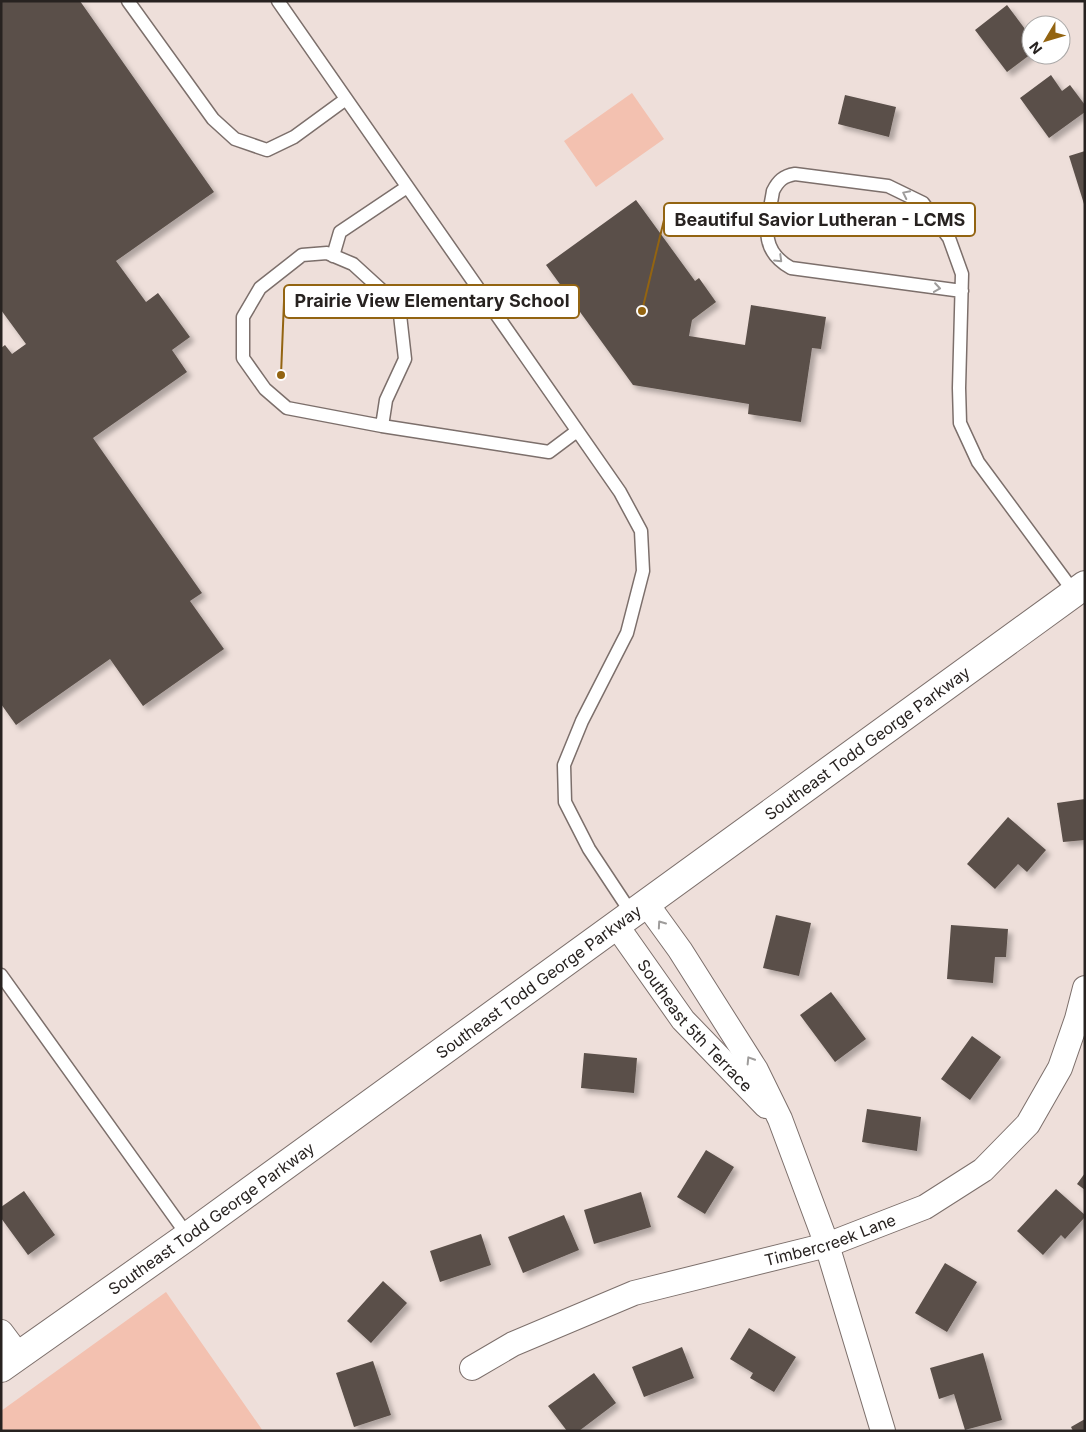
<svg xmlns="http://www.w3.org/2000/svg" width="1086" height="1432" viewBox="0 0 1086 1432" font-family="Inter,sans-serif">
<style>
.green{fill:#f3c1b0}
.building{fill:#5a4f49;filter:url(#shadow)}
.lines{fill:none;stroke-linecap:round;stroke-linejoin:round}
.lane-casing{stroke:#7c6f6b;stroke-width:15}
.street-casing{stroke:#7c6f6b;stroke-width:26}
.secondary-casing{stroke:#7c6f6b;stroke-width:30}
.lane{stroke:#fff;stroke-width:12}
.street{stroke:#fff;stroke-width:24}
.secondary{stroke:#fff;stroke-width:28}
.oneway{stroke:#9e9c9b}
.labels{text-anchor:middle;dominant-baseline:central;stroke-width:5;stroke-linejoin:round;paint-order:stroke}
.street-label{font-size:16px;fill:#272220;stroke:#fff}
.leader{fill:none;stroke:#936411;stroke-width:2}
.callout-dot{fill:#936411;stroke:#fff;stroke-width:2}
.callout{fill:#fff;stroke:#936411;stroke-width:2}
.callout-label{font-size:18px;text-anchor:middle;font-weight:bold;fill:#272220}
</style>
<defs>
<filter id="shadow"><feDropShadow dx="4.5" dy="4.5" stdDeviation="2.5" flood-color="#0004"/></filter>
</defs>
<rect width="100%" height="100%" fill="#eedfda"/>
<path class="green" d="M 632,93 L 664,139 L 596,187 L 564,141 Z
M 166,1292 L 263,1431 L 1,1431 L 1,1411 Z"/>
<path class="building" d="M 1,1 L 80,1 L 214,192 L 116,261 L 146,302 L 158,293 L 190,337 L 172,350 L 187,372 L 93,438 L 202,593 L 190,601 L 224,649 L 143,706 L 110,659 L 16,725 L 1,704 L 1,348 L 5,345 L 12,354 L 26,344 L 1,310 Z
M 1007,5 L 1031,37 L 1031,54 L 1007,72 L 975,30 Z
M 1051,75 L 1062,91 L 1070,85 L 1085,105 L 1085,112 L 1049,138 L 1020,98 Z
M 845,95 L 896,107 L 889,137 L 838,124 Z
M 1085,151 L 1085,204 L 1084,204 L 1069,156 Z
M 636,200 L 695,281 L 699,278 L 716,302 L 692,320 L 689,336 L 745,345 L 751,305 L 826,317 L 821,349 L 812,348 L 801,422 L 748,414 L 749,404 L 633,385 L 546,265 Z
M 1085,799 L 1085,840 L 1063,842 L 1057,803 Z
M 1008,817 L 1046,850 L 1027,872 L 1018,864 L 995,889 L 967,864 Z
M 776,915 L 811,923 L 799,976 L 763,968 Z
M 951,925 L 1008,929 L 1006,957 L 995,957 L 993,983 L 947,979 Z
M 831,992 L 866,1039 L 835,1062 L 800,1015 Z
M 972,1036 L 1001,1057 L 970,1100 L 941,1079 Z
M 584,1053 L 637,1058 L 634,1093 L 581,1088 Z
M 867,1109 L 921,1117 L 917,1151 L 862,1142 Z
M 706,1150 L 734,1167 L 705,1214 L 677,1197 Z
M 1085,1173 L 1085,1190 L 1077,1184 Z
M 1056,1189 L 1085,1215 L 1085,1217 L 1065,1239 L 1061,1235 L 1043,1255 L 1017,1231 Z
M 24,1191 L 55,1235 L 28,1255 L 1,1218 L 1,1207 Z
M 641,1192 L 651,1227 L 594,1244 L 584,1210 Z
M 564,1215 L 579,1250 L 523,1273 L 508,1237 Z
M 481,1234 L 491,1265 L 440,1282 L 430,1251 Z
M 945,1263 L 977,1282 L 947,1332 L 915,1313 Z
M 383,1281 L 407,1303 L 371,1343 L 347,1321 Z
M 749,1328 L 796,1357 L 774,1392 L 750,1378 L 753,1373 L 730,1359 Z
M 682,1347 L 694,1378 L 644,1397 L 632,1367 Z
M 983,1353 L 1002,1420 L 965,1430 L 954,1394 L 939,1399 L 930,1368 Z
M 373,1361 L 391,1415 L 354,1427 L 336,1373 Z
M 594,1373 L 616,1403 L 579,1431 L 567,1431 L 548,1406 Z
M 1085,1419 L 1085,1431 L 1073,1431 L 1071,1427 Z"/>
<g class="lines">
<g class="lane-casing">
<path id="lane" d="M 128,1 L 213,119 L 235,139 L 267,150 L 294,137 L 346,99
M 278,1 L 620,492 L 641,531 L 643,571 L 627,633 L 582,721 L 564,765 L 565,802 L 589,849 L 632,914
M 333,256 L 340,232 L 407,187
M 962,291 L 791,268 C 757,249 768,223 773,191 C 778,181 783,176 795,174 L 888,186 L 923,203 L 949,238 L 962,274 L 959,388 L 960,423 L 978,462 L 1074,592
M 382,426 L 386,400 L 405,359 L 399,306 L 353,264 L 327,253 L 302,255 L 260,288 L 243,317 L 243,358 L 265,389 L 287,408 L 382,426 L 549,452 L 577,431
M 1,975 L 188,1236"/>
</g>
<g class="street-casing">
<g id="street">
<path d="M 646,903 L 680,950 L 756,1070 L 780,1119 L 827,1245 L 883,1431"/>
<path id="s1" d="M 616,925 L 683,1020 L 766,1106"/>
<path d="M 1,1332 L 19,1356"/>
<path id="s2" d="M 472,1368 L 513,1344 L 634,1293 L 827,1245 L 925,1207 L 983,1170 L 1028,1124 L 1060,1068 L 1077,1019 L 1085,988"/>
</g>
</g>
<g class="secondary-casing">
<g id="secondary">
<path id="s3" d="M 1,1368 L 188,1236 L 1085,585"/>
</g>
</g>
<use href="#lane" class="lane"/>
<use href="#street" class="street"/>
<use href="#secondary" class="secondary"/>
</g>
<defs><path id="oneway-chevron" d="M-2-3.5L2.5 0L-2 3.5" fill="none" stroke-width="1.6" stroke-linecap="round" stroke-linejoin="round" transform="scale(1.25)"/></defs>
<g class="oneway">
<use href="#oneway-chevron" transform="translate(906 194) rotate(-154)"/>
<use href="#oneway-chevron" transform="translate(779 259) rotate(44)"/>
<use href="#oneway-chevron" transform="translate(937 288) rotate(8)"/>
<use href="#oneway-chevron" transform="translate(661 924) rotate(-125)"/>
<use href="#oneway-chevron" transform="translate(750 1060) rotate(-122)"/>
</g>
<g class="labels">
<g class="street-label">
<text stroke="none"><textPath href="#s3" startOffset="1068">Southeast Todd George Parkway</textPath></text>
<text stroke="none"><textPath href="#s3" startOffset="662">Southeast Todd George Parkway</textPath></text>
<text stroke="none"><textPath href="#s1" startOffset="128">Southeast 5th Terrace</textPath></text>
<text stroke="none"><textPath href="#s3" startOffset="258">Southeast Todd George Parkway</textPath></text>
<text stroke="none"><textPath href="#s2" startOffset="382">Timbercreek Lane</textPath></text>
</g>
</g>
<path class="leader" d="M642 311L664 220M281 375L284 301"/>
<g class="callout-dot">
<circle cx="642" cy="311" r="5"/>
<circle cx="281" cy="375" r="5"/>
</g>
<g class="callout">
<rect x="664" y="203" width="311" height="33" rx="5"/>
<rect x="284" y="285" width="295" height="33" rx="5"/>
</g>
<g class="callout-label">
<text x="820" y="226">Beautiful Savior Lutheran - LCMS</text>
<text x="432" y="307">Prairie View Elementary School</text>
</g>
<rect width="1086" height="1432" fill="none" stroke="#272220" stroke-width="5"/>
<g transform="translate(1046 40) rotate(232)"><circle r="24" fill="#ffffff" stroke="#a9a7a6"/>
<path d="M0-4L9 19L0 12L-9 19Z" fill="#936411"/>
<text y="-8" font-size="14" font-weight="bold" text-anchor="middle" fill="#272220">N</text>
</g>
</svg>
